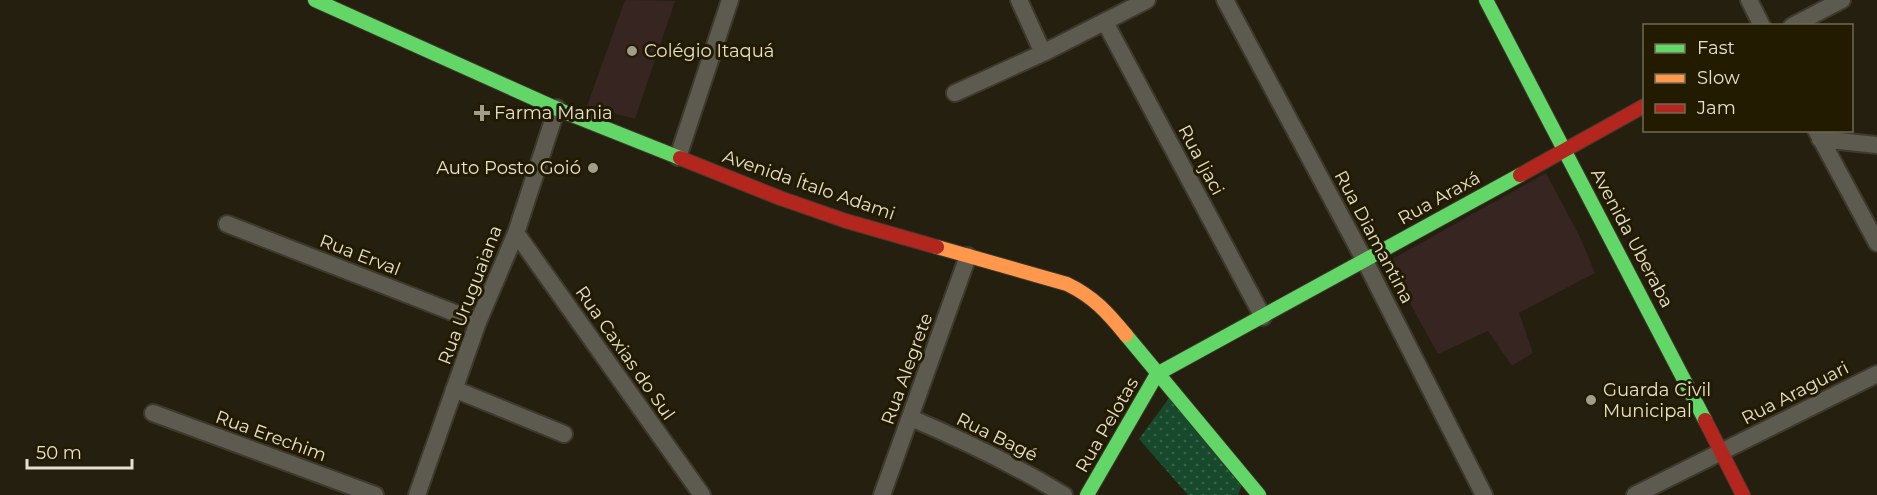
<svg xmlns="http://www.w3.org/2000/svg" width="1877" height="495" viewBox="0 0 1877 495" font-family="Montserrat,sans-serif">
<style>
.education{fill:#372522}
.park{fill:url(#park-dots)}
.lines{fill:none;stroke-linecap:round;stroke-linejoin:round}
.street-casing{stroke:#3d392c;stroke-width:20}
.fast-casing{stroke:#3d392c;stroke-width:16}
.slow-casing{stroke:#3d392c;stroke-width:16}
.jam-casing{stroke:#3d392c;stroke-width:16}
.street{stroke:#5d5a4f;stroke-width:16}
.fast{stroke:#63d668;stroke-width:14}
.slow{stroke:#ff974d;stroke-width:14}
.jam{stroke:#b3261e;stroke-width:14}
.poi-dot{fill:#a19c8c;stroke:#221b00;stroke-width:2}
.labels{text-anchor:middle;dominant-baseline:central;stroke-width:6;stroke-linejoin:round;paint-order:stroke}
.poi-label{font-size:18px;fill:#e5e0d0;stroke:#221b00;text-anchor:start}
.street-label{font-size:18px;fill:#e5e0d0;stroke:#221b00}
</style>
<defs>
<pattern id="park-dots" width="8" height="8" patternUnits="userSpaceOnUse" patternTransform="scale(1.5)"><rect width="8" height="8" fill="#17492d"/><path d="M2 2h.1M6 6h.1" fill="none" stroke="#39634a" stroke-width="1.8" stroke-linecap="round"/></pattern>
</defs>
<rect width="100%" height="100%" fill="#241f0f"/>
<path class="education" d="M 625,0 L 675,1 L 635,119 L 587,106 Z
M 1546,173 L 1581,239 L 1595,273 L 1519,313 L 1533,353 L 1512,366 L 1488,331 L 1438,354 L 1387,262 Z"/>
<path class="park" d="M 1169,398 L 1242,485 L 1238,495 L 1188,495 L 1139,439 Z"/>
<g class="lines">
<g class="street-casing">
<path id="street" d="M 1019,0 L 1043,53
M 1225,0 L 1365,261 L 1484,495
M 1749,0 L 1762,26
M 1105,22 L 1263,317
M 1792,26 L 1842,0
M 955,93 L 1043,53 L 1147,0
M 1816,130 L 1877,243
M 1820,139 L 1877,145
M 678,157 L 730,0
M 227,224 L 478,322
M 516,233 L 702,495
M 454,389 L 564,434
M 153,413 L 375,495
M 911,418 C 965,441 1013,464 1064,495
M 417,495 L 478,322 L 516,233 L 557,108
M 882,495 L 968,256
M 1635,495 L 1877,374"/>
</g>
<g class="fast-casing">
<path id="fast" d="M 315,0 L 562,111 L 680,158
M 1486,0 L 1705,420
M 1126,335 L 1259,495
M 1157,374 L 1520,175
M 1087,495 L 1157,374"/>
</g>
<g class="slow-casing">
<path id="slow" d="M 937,247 L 1067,284 C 1094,297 1108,313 1126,335"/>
</g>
<g class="jam-casing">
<path id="jam" d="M 680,158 L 780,198 L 846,221 L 937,247
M 1520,175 L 1644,106
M 1705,420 L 1743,495"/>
</g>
<use href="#street" class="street"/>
<use href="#fast" class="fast"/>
<use href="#slow" class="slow"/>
<use href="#jam" class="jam"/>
</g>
<g class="poi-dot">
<circle cx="632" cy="51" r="6"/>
<path d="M479 104h6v6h6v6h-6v6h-6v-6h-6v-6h6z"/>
<circle cx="593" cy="168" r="6"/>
<circle cx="1591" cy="400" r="6"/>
</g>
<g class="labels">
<g class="poi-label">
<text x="644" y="51">Colégio Itaquá</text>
<text x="494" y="113">Farma Mania</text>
<text x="581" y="168" text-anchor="end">Auto Posto Goió</text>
<text x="1603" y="390">Guarda Civil<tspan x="1603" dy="21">Municipal</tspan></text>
</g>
<g class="street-label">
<text transform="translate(1201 160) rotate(62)">Rua Ijaci</text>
<text transform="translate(809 185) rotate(19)">Avenida Ítalo Adami</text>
<text transform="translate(1439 198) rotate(-29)">Rua Araxá</text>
<text transform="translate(1374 237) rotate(62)">Rua Diamantina</text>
<text transform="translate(1632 238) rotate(62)">Avenida Uberaba</text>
<text transform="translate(360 255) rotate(21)">Rua Erval</text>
<text transform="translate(470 295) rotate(-69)">Rua Uruguaiana</text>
<text transform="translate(625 353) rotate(55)">Rua Caxias do Sul</text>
<text transform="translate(907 369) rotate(-70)">Rua Alegrete</text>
<text transform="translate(1795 393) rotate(-27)">Rua Araguari</text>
<text transform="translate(1107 425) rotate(-60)">Rua Pelotas</text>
<text transform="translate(271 436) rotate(20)">Rua Erechim</text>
<text transform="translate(997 437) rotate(26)">Rua Bagé</text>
</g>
</g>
<rect x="1643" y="24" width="210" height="108" fill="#221b00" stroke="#706a53" stroke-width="1.5"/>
<rect x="1655" y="44" width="30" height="9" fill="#63d668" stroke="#706a53" stroke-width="1.5"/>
<text x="1697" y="54" font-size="18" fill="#e5e0d0">Fast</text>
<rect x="1655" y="74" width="30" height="9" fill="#ff974d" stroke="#706a53" stroke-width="1.5"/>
<text x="1697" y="84" font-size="18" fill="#e5e0d0">Slow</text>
<rect x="1655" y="104" width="30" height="9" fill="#b3261e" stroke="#706a53" stroke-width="1.5"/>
<text x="1697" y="114" font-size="18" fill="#e5e0d0">Jam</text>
<path d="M27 459v9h105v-9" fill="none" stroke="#e5e0d0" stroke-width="3"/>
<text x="36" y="459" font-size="18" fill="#e5e0d0" stroke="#221b00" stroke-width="4.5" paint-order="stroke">50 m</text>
</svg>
